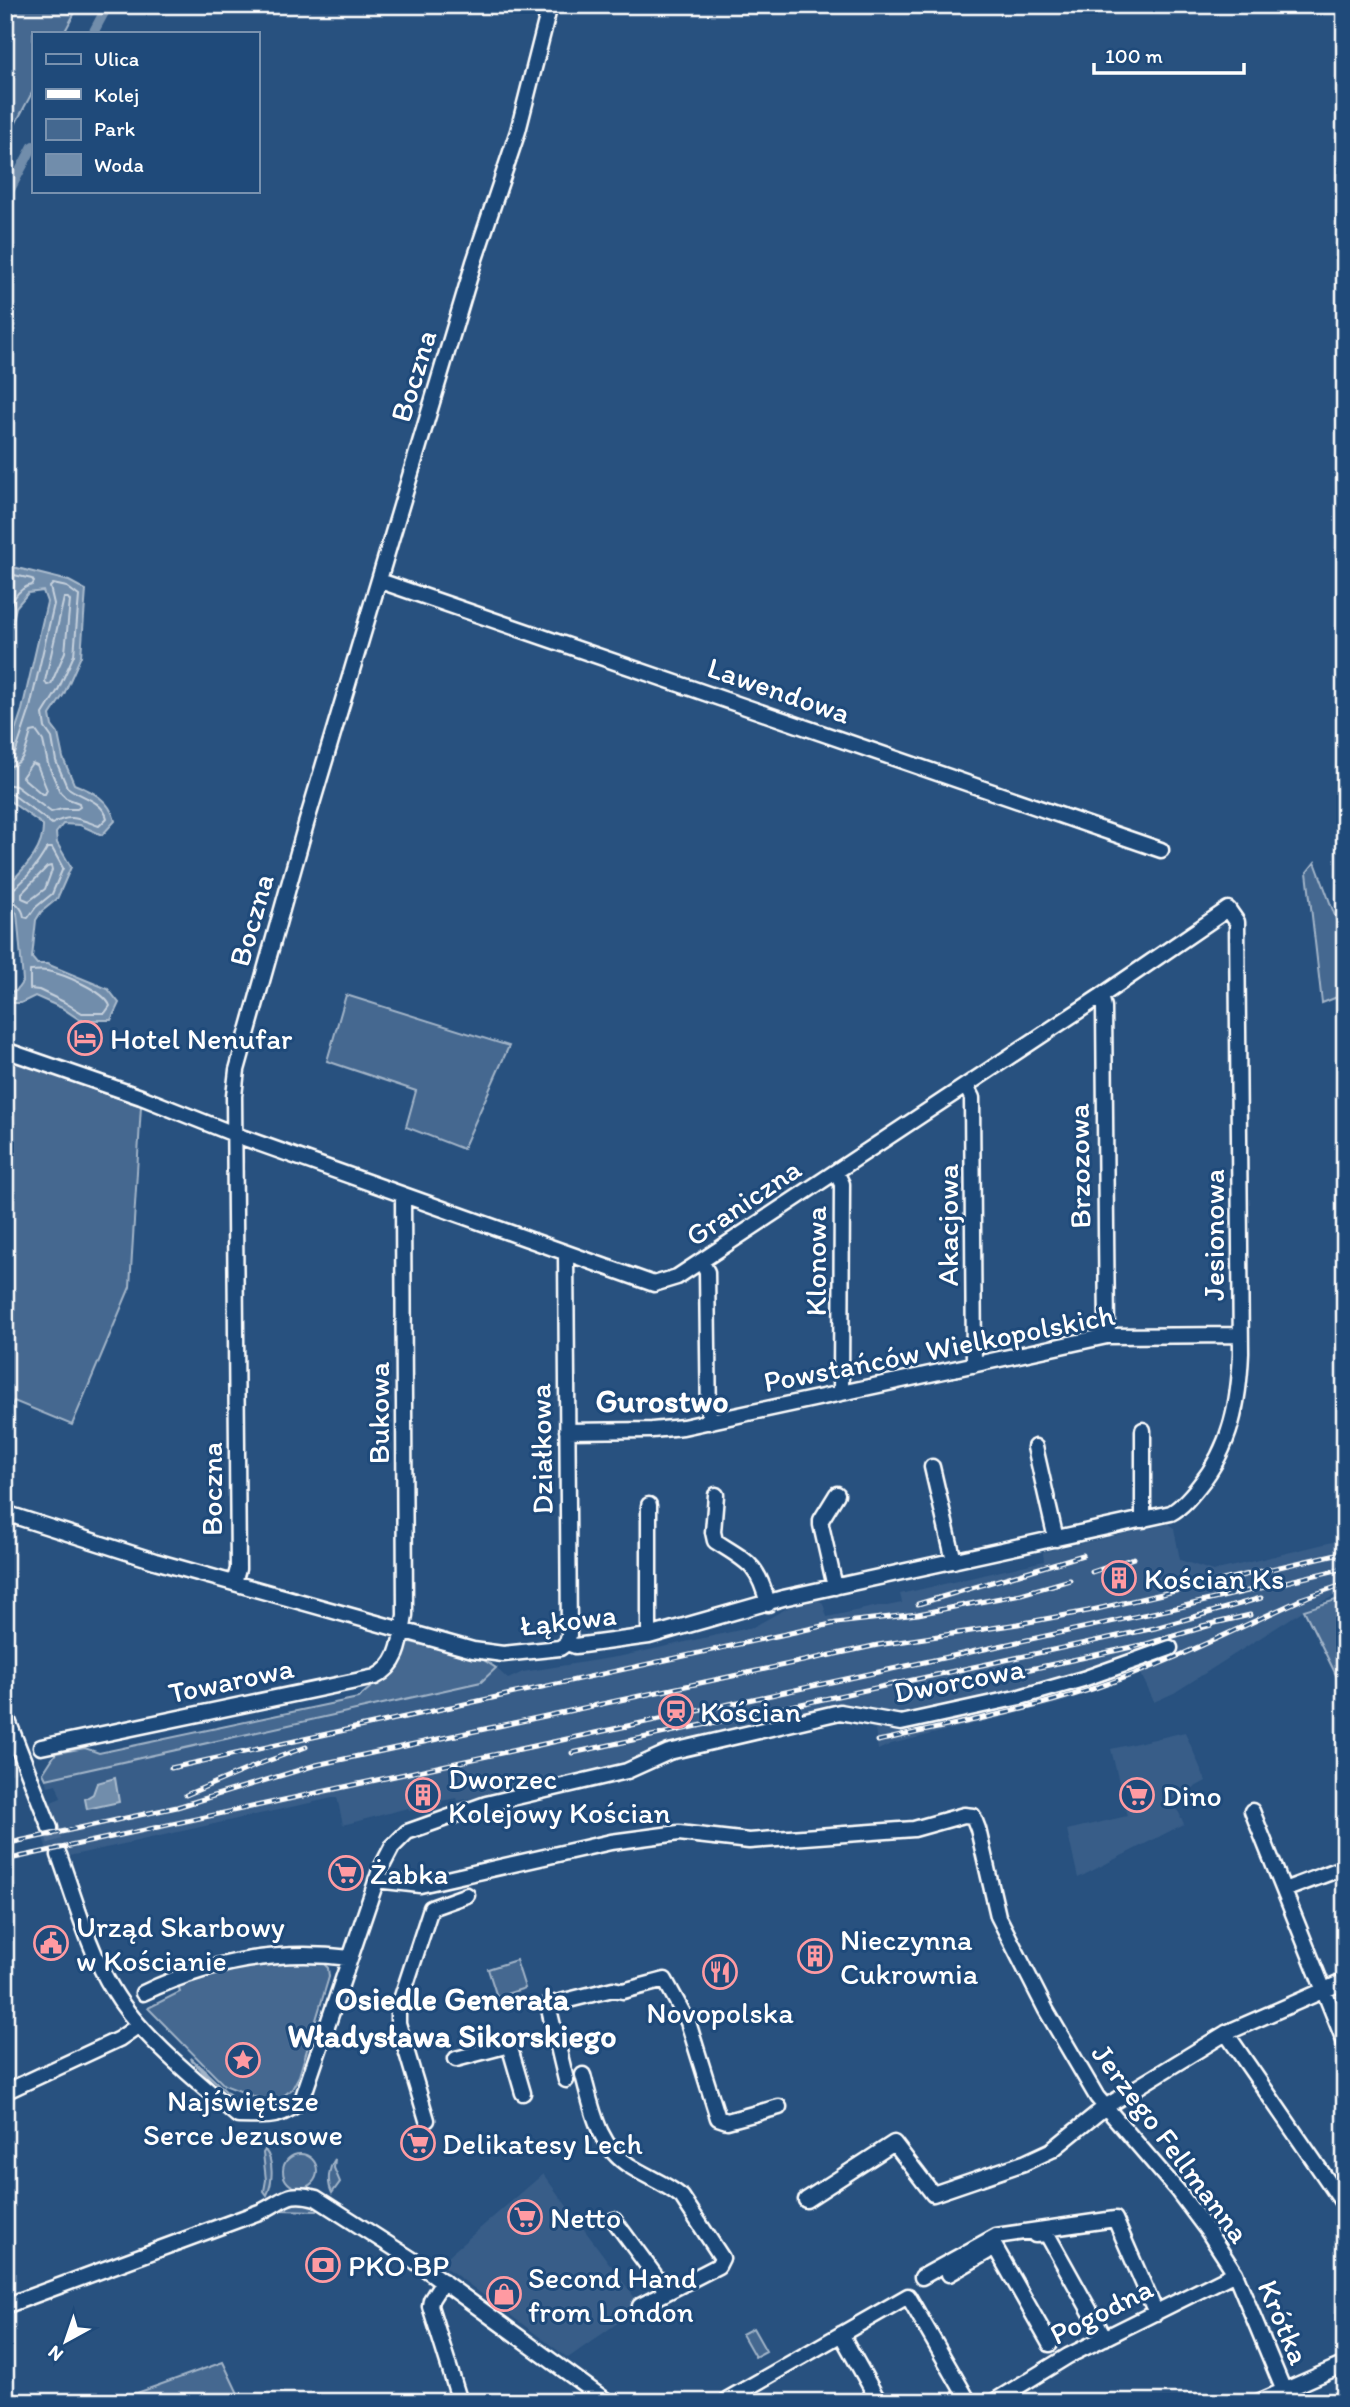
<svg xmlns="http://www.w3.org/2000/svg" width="1350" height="2407" viewBox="0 0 1350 2407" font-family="Itim,sans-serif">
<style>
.built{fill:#375d88}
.green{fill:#446890;stroke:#a2b4c8;stroke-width:2}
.water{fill:#718dab;stroke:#aabbcd;stroke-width:2}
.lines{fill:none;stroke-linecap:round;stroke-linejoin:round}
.shore{stroke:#c6d1dd;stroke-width:2}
.canal{stroke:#718dab;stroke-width:10}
.minor-tunnel{stroke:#486b92;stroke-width:14;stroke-dasharray:14 7;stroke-linecap:butt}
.minor-casing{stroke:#fff;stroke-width:19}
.minor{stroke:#1f4a7a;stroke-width:14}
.rail-casing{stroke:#fff;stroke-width:5}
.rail{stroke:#1f4a7a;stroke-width:2.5;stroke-dasharray:8;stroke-linecap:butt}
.labels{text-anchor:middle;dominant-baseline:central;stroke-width:6;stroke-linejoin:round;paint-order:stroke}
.street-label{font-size:30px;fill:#fff;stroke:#1f4a7a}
.poi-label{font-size:30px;fill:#fff;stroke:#1f4a7a;text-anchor:start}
.neighbourhood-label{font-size:32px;font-weight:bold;fill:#fff;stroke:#1f4a7a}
</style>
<rect width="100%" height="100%" fill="#28517f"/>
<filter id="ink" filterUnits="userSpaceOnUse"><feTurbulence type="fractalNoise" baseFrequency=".0143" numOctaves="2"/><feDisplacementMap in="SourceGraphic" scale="14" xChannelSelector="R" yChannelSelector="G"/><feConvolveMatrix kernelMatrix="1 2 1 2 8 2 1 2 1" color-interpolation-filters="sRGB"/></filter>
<g filter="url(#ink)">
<path class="built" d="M 1168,1524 L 1174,1528 L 1180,1560 L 1213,1571 L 1345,1539 L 1345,1591 L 1304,1610 L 1174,1693 L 1154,1702 L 1141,1674 L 1057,1704 L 891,1744 L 878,1750 L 875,1729 L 845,1721 L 667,1759 L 482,1811 L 478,1797 L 457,1801 L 456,1798 L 442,1801 L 442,1804 L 432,1806 L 431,1804 L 409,1811 L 408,1808 L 343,1825 L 337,1797 L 69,1856 L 67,1852 L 50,1858 L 41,1832 L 59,1825 L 51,1802 L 61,1798 L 56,1784 L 48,1786 L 46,1779 L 480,1682 L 496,1668 L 508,1679 L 523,1672 L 622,1656 L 753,1627 L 789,1607 L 818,1600 L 823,1603 L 827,1617 L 878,1606 L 887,1606 L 902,1603 L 900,1594 L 1044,1561 L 1043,1552 Z
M 1185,1732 L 1206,1781 L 1173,1799 L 1184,1824 L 1078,1878 L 1067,1830 L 1127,1816 L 1111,1749 Z
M 5,1744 L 17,1772 L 5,1776 Z
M 543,2174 L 638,2302 L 636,2310 L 568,2358 L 440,2263 Z"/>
<path class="green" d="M 5,5 L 79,5 L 64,33 L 33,33 L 33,91 L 5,143 Z
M 1315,862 L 1345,943 L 1345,994 L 1322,1003 L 1307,872 Z
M 346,995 L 509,1046 L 463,1149 L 406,1127 L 416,1091 L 327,1061 Z
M 5,1058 L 141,1106 L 130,1287 L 72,1425 L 14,1401 L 5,1422 Z
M 1345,1597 L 1345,1693 L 1304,1610 Z
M 406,1641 L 482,1659 L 496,1668 L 481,1682 L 46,1779 L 43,1773 L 56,1753 L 85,1748 L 99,1753 L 358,1698 L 377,1682 Z
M 516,1960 L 525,1988 L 497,1997 L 488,1969 Z
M 305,1961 L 322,1962 L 328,1968 L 329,1977 L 299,2076 L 292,2089 L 281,2098 L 266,2101 L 224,2085 L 148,2008 L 180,1992 L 178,1983 L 251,1965 Z
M 191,2058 L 235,2100 L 264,2111 L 240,2110 L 192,2061 Z
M 265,2150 C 274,2161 273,2182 267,2195 L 264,2191 L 266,2180 L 263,2153 Z
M283 2171a17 17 0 1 1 34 0a17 17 0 1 1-34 0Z
M 335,2159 L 334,2168 L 340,2182 L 332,2193 C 327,2183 328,2169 335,2159 Z
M 288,2200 L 322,2205 L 317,2211 L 281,2210 L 277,2207 Z
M 753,2328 L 766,2351 L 755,2357 L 742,2334 Z
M 223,2362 L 242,2402 L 112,2402 Z"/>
<path class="water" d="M 5,565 L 69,581 L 86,590 L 81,656 L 64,694 L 50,715 L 52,726 L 58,734 L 63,758 L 74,784 C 92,791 110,800 115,821 L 102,835 L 80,825 L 63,824 L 56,833 L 57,843 L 71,867 L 57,899 L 41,912 L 36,920 L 32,958 L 37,964 L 47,964 L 108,989 L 119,1003 L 111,1020 L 80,1020 L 62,1008 L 35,996 L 21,1003 L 5,1003 L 5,992 L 16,991 L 23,981 L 17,913 L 5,905 L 5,888 C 23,869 44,852 43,825 L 7,799 L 5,794 L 5,761 L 22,710 L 47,602 L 43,591 L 28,593 L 16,607 L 5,655 Z
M 115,1778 L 119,1802 L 87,1809 L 85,1799 L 93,1794 L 97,1783 Z"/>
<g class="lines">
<path class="shore" d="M 5,573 L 32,579 L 34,582 L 32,585 C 16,588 10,605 5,619
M 64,598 L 68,598 L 70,601 L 65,652 L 51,684 L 47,685 L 45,681 Z
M 5,759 L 11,758 L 15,754 L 29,712 L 54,604 L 50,587 L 53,584 L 67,587 L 79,596 L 74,655 L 58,690 L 43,714 L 45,728 L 52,738 L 56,761 L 67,787 C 80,797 102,800 107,818 L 99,826 C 79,819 71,813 52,824 L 12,794 L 5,793
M 32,763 L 37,765 L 47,790 L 45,794 L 42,794 L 22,777 Z
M 5,767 C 25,766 26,748 31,732 L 36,731 L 43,741 L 48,764 L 60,792 L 66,798 L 79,803 L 80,807 L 77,809 L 62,809 L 51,812 L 16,786 L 5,784
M 51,866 L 52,870 L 45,889 L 29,901 L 22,898 L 22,893 L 47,867 Z
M 5,892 C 20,890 40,861 47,848 L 52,848 L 63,868 L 52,894 L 36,907 L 28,918 L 24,917 C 23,908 15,900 5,899
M 30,971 C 34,971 42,970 47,971 C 63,974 105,991 110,1006 L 105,1013 L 82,1013 L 64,1002 L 39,990 L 30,989 Z"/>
<path class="canal" d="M 93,33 L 108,5
M 5,199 L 33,146"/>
<path class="minor-tunnel" d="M 50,1828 L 59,1855"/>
<g class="minor-casing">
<path id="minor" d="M 380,581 L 1161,850
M 1101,996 L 1104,1007 L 1107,1336
M 5,1050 L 141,1097 L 244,1138 L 654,1284 L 677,1277 L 1101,996 L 1228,909 L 1237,922 L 1241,1353 C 1239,1402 1231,1447 1199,1486 C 1191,1496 1182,1507 1171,1513 L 783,1598 L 649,1636 L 575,1646 L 567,1643 L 560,1648 L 503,1654 L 473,1650 L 155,1561 L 5,1513
M 966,1086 L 972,1098 L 974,1365
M 836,1172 L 842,1184 L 841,1393
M 566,1253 L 569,1635 L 567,1643
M 701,1261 L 707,1272 L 709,1422
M 1143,1430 L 1143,1520
M 567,1431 L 652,1430 L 683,1427 L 1107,1336 L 1240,1335
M 1035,1447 L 1056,1539
M 932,1467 L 954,1561
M 716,1495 L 713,1532 L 715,1541 C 748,1562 758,1564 768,1604
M 234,1583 L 238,1569 L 234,1096 L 237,1070 L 306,824 L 474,262 L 518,131 L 550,5
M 835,1587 L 821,1525 L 821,1520 L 837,1494
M 649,1636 L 649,1505
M 5,1713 L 50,1828
M 41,1747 L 375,1677 C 400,1665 401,1639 405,1615 L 403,1195
M 1252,1811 L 1345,2043
M 59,1855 C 74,1896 90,1954 113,1990 C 140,2036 197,2081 238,2116 C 267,2116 279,2120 302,2100 L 380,1870 L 392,1847 L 407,1832 L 486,1804 L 627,1771 L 669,1752 L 840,1712 L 901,1723 L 1020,1697 L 1083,1679 L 1170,1648
M 376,1880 L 420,1885 L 611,1842 L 679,1833 L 749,1841 L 914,1829 L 964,1815 L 973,1816 L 978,1829 L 998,1916 L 1046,2010 L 1097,2097 L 1177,2190 L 1207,2230 L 1235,2273 L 1284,2391
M 1284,1890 L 1345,1867
M 143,1993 C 208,1962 279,1949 350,1958
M 1226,2033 L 1345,2206
M 456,2059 L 509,2045 L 523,2093
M 583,2075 C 592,2108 598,2147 630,2166 C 647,2177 667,2184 682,2197 L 722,2258 L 718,2266 L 640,2306
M 566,2080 L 548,2005 L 613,1989 L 623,1991 L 665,1980 L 688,2022 L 718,2118 L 727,2121 L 779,2107
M 5,2092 L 119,2039 L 139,2025
M 427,2120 L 398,2023 L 398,2009 L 431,1908 L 467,1895
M 806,2200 L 894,2143 L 933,2194 L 1024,2163 L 1052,2150 L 1105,2107 L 1226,2033 L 1345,1981
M 614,2220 L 667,2292
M 1035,2235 L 1047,2234 L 1105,2338
M 995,2247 L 1050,2344
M 949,2274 L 987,2252
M 922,2277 L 996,2236 L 1115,2219 L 1156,2313
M 443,2281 L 431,2300 L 430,2306 L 460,2402
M 5,2306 L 262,2211 C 285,2200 288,2190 316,2198 L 416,2262 L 608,2402
M 841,2334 L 879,2402
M 728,2399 L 908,2296 L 969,2402
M 993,2402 L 1068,2356 L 1235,2273
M 1258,2402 L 1345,2364"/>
</g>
<use href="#minor" class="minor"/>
<g class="rail-casing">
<path id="rail" d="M 1092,1572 L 1134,1558
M 1300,1599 L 1345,1584
M 918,1604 L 1083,1555
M 1202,1626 L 1250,1615
M 975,1681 L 1146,1644 L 1211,1625
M 878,1741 C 949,1725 1022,1712 1092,1689 C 1166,1665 1238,1628 1309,1596
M 572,1753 L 1155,1628 L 1261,1598
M 171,1768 L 836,1623 L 918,1614 L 1021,1594 L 1070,1580
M 186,1795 L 262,1763 L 306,1747
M 5,1844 L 177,1807 L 316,1765 L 878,1645 L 1018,1624 L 1088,1611 L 1345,1552
M 5,1860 L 1180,1607 L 1345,1568"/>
</g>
<use href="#rail" class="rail"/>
</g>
</g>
<defs>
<g id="hotel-ring" transform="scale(1.75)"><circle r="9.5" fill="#1f4a7a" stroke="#ff9aa2" stroke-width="1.5"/><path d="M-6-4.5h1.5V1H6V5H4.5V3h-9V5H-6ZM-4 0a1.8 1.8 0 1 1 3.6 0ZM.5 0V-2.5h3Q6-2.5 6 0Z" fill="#ff9aa2"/></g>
<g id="building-ring" transform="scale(1.75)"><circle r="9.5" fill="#1f4a7a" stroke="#ff9aa2" stroke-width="1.5"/><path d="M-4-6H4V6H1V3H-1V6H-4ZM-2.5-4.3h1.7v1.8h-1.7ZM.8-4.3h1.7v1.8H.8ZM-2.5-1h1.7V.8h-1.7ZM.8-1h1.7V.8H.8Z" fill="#ff9aa2"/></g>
<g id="station-ring" transform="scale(1.75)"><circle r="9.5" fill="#1f4a7a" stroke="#ff9aa2" stroke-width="1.5"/><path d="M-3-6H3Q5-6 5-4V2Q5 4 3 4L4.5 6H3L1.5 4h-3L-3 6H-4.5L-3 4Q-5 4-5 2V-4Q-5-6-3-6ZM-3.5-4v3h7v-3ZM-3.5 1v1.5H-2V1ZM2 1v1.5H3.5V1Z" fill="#ff9aa2"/></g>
<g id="supermarket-ring" transform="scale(1.75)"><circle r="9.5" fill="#1f4a7a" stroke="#ff9aa2" stroke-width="1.5"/><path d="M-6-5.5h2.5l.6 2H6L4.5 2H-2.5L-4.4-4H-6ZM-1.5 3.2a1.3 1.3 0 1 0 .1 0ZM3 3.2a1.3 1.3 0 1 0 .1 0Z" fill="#ff9aa2"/></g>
<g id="civic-ring" transform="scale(1.75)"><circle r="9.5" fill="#1f4a7a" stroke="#ff9aa2" stroke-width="1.5"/><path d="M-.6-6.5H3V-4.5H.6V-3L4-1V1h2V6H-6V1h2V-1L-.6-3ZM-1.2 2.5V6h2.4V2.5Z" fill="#ff9aa2"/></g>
<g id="restaurant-ring" transform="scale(1.75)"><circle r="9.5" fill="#1f4a7a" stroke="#ff9aa2" stroke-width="1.5"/><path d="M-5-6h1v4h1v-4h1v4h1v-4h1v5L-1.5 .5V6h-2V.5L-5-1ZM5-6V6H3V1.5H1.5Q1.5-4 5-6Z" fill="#ff9aa2"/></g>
<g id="sight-ring" transform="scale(1.75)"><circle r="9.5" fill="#1f4a7a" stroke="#ff9aa2" stroke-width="1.5"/><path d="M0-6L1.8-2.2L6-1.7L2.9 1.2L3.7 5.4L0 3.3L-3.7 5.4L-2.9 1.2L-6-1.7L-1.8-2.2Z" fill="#ff9aa2"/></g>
<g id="bank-ring" transform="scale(1.75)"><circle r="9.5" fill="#1f4a7a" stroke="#ff9aa2" stroke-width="1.5"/><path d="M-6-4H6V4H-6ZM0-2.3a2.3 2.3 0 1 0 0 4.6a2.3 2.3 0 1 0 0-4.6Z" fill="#ff9aa2"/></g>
<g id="shop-ring" transform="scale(1.75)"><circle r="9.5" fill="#1f4a7a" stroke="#ff9aa2" stroke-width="1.5"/><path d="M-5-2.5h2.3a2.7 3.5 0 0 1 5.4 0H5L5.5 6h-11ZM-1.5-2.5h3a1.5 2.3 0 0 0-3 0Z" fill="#ff9aa2"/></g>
</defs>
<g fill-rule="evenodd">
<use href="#hotel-ring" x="85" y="1038"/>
<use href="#building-ring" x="1119" y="1578"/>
<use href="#station-ring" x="676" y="1711"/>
<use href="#building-ring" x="423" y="1795"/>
<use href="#supermarket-ring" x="1137" y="1795"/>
<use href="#supermarket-ring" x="346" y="1873"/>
<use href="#civic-ring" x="51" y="1943"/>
<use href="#building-ring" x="815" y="1956"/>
<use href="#restaurant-ring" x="720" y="1972"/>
<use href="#sight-ring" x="243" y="2060"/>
<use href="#supermarket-ring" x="418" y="2143"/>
<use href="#supermarket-ring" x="525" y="2217"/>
<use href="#bank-ring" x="323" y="2265"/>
<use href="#shop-ring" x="504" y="2294"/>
</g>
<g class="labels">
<g class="street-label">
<text transform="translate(413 376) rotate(-73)">Boczna</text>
<text transform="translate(779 690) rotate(19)">Lawendowa</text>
<text transform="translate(251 920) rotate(-74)">Boczna</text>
<text transform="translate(1079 1166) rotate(-91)">Brzozowa</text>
<text transform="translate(743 1202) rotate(-34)">Graniczna</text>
<text transform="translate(947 1225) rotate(-90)">Akacjowa</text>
<text transform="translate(1213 1235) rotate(-90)">Jesionowa</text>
<text transform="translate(815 1261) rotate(-90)">Klonowa</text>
<text transform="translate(939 1348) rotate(-11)">Powstańców Wielkopolskich</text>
<text transform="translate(378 1413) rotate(-90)">Bukowa</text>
<text transform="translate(541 1449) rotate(-91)">Działkowa</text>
<text transform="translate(211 1489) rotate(-90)">Boczna</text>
<text transform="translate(568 1620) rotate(-7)">Łąkowa</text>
<text transform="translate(231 1680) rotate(-12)">Towarowa</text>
<text transform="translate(959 1680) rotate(-11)">Dworcowa</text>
<text transform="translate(1171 2143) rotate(53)">Jerzego Fellmanna</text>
<text transform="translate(1101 2311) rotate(-27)">Pogodna</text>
<text transform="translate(1284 2322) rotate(67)">Krótka</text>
</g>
<g class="poi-label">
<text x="110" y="1038">Hotel Nenufar</text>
<text x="1144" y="1578">Kościan Ks</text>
<text x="700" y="1711">Kościan</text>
<text x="448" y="1778">Dworzec<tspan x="448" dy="34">Kolejowy Kościan</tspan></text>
<text x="1162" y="1795">Dino</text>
<text x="370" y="1873">Żabka</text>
<text x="76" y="1926">Urząd Skarbowy<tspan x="76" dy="34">w Kościanie</tspan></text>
<text x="840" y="1939">Nieczynna<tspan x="840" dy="34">Cukrownia</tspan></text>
<text x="720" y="2012" text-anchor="middle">Novopolska</text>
<text x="243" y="2100" text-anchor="middle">Najświętsze<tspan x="243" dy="34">Serce Jezusowe</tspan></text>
<text x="442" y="2143">Delikatesy Lech</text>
<text x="550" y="2217">Netto</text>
<text x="348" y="2265">PKO BP</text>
<text x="528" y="2277">Second Hand<tspan x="528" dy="34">from London</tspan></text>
</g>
<g class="neighbourhood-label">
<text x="662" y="1401">Gurostwo</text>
<text x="452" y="1999">Osiedle Generała<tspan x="452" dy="37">Władysława Sikorskiego</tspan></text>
</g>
</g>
<rect width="1350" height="2407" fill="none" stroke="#1f4a7a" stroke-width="28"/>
<rect x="14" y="14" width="1322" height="2379" fill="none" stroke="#fff" stroke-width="2.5" filter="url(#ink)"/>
<rect x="32" y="32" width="228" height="161" fill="#1f4a7a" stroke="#7992af" stroke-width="2"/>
<rect x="46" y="54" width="35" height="10" fill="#1f4a7a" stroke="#7992af" stroke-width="2"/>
<text x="94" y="66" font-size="21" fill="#ffffff">Ulica</text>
<rect x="46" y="89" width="35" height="10" fill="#ffffff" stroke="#7992af" stroke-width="2"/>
<text x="94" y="102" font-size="21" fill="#ffffff">Kolej</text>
<rect x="46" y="119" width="35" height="21" fill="#446890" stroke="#7992af" stroke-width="2"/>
<text x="94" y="136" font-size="21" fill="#ffffff">Park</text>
<rect x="46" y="154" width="35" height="21" fill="#718dab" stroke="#7992af" stroke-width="2"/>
<text x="94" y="172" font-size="21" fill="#ffffff">Woda</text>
<g transform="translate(66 2341) rotate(220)" stroke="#1f4a7a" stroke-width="5" paint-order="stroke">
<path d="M0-5L12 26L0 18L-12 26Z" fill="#ffffff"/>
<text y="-10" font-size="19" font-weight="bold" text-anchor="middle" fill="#ffffff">N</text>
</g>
<path d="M1094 63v10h150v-10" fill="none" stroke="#ffffff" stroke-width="3.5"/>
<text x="1105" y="63" font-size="21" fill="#ffffff" stroke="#1f4a7a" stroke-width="5" paint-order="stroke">100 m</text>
</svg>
